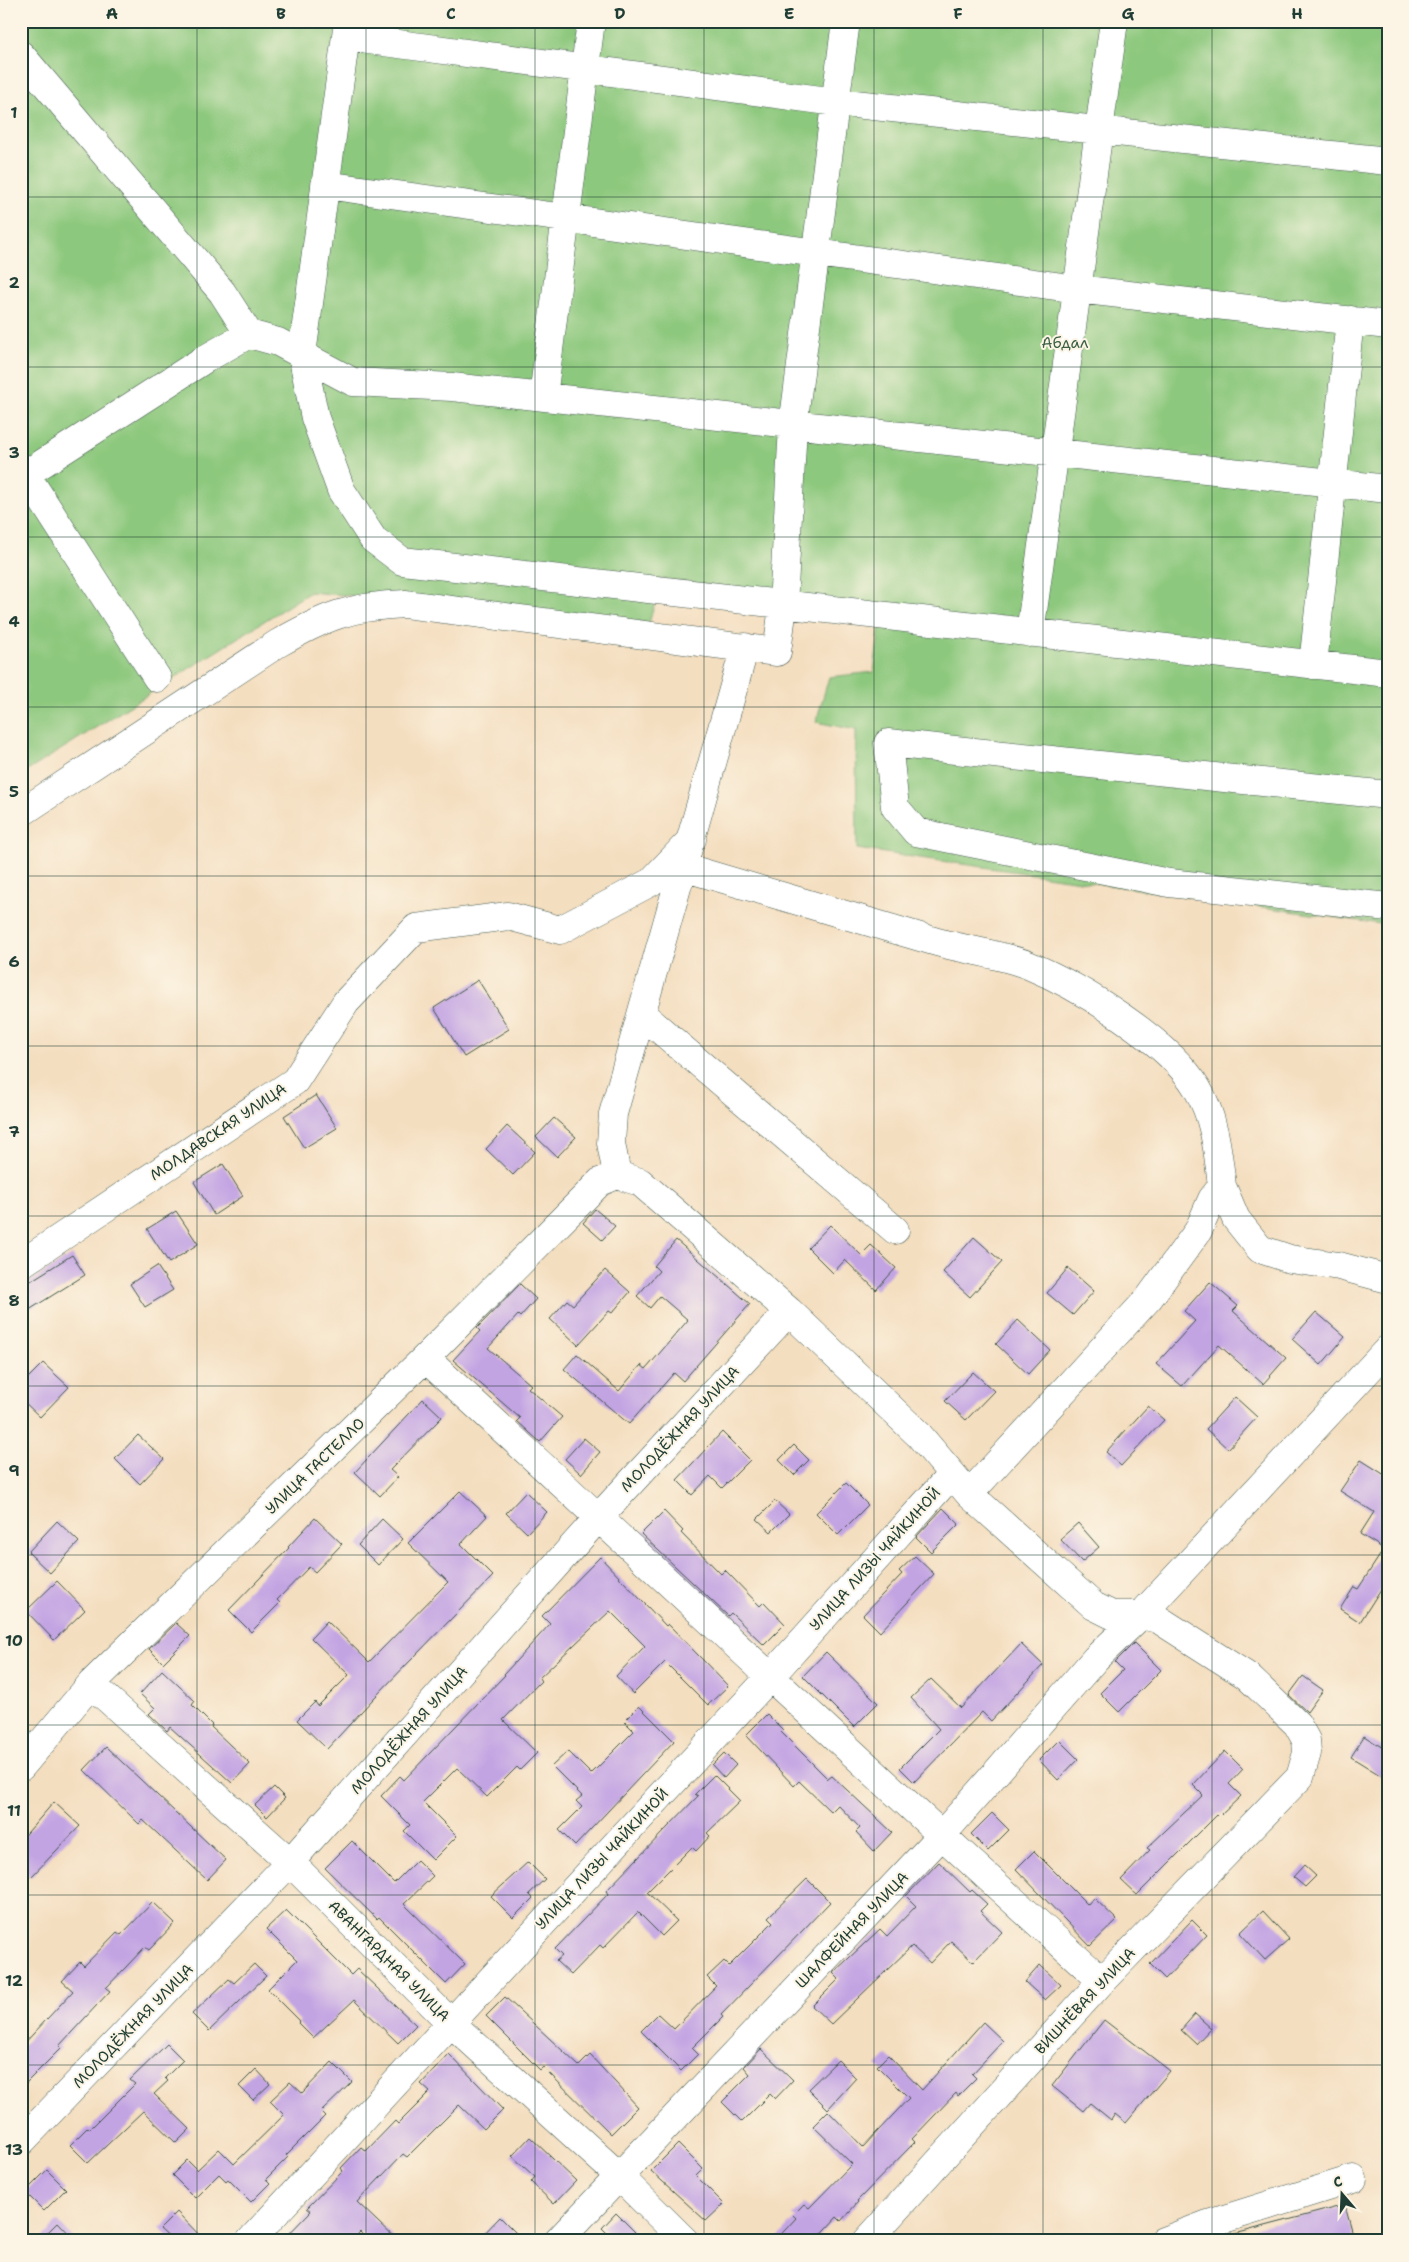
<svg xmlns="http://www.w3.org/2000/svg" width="1409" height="2262" viewBox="0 0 1409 2262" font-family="'Shantell Sans',sans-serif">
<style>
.green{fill:#8cc87d;stroke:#568258}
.building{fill:#c3a4e3}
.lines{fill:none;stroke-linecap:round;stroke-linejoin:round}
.minor-casing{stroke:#3f5549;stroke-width:29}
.minor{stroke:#fff;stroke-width:28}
.grid{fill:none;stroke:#1f3d34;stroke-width:1;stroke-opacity:0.55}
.labels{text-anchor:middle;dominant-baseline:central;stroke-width:4;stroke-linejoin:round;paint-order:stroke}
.park-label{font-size:15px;fill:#3a6046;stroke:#fcf5e5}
.street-label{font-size:15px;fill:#1f3d34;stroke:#fcf5e5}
.neatline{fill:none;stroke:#1f3d34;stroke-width:2}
.grid-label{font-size:16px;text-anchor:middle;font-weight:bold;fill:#1f3d34}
</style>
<rect width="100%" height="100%" fill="#fcf5e5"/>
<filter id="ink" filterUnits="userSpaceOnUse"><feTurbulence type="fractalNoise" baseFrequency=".02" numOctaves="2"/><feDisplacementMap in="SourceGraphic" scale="10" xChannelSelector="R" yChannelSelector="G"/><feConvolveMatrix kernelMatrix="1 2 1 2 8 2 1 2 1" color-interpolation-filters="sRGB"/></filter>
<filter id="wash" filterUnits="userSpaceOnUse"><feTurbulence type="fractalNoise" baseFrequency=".0096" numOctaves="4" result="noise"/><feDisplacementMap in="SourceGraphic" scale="20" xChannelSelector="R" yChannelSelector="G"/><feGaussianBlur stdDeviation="1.12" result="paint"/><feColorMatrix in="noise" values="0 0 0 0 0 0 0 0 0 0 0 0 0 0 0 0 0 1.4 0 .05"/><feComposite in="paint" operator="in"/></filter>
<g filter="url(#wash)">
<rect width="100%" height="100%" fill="#f4dec0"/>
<path class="green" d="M 21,21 L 1388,21 L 1388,925 L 857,849 L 856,730 L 816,722 L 829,677 L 874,672 L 882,607 L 662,579 L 649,623 L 310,592 L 21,775 Z"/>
<g id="blocks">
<path class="building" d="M 478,980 L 509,1029 L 464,1057 L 434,1008 Z
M 316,1095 L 337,1128 L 304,1148 L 284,1116 Z
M 554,1118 L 576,1137 L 557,1157 L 536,1137 Z
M 507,1126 L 535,1152 L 513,1175 L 486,1149 Z
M 223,1164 L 243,1196 L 214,1215 L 194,1182 Z
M 595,1209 L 615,1226 L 602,1240 L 583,1223 Z
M 176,1211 L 198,1244 L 169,1263 L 147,1229 Z
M 830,1225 L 861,1255 L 871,1245 L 896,1268 L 876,1290 L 845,1260 L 833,1273 L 808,1248 Z
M 974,1237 L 1002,1262 L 970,1297 L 943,1272 Z
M 676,1240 L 750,1304 L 683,1381 L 674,1373 L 629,1424 L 564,1369 L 577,1354 L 619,1391 L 641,1365 L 646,1369 L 688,1320 L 660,1296 L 650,1308 L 637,1296 L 659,1271 L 654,1266 Z
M 72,1255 L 85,1275 L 21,1315 L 21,1287 Z
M 157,1266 L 173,1290 L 145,1307 L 130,1284 Z
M 1068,1268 L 1094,1291 L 1073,1315 L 1047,1293 Z
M 605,1270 L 630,1292 L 612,1313 L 609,1311 L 578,1345 L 550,1319 L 567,1300 L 573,1305 Z
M 1210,1282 L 1238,1306 L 1233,1311 L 1286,1358 L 1263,1384 L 1219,1345 L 1182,1386 L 1156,1364 L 1195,1321 L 1184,1311 Z
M 520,1284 L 536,1299 L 520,1317 L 518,1315 L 488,1348 L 531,1385 L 528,1388 L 562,1417 L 540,1442 L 517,1421 L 520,1418 L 453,1360 L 480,1331 L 477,1328 Z
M 1316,1312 L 1345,1337 L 1321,1365 L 1292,1339 Z
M 1018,1320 L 1050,1350 L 1028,1374 L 996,1344 Z
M 43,1363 L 69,1387 L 40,1417 L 21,1399 L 21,1385 Z
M 973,1372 L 994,1391 L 966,1420 L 945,1401 Z
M 1235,1397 L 1257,1417 L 1228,1449 L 1206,1429 Z
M 423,1399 L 442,1417 L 390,1470 L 398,1477 L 380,1496 L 355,1472 Z
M 1148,1406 L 1164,1420 L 1121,1466 L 1106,1452 Z
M 722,1432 L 750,1460 L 722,1488 L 710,1476 L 692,1495 L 677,1480 Z
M 138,1435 L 164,1459 L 140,1484 L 115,1459 Z
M 584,1438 L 600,1452 L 581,1474 L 565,1459 Z
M 794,1445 L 809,1460 L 794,1475 L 779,1460 Z
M 1361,1460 L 1388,1477 L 1388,1578 L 1360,1622 L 1340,1609 L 1354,1587 L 1358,1589 L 1384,1549 L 1360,1534 L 1374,1512 L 1340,1491 Z
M 846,1483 L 868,1505 L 838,1535 L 816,1513 Z
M 460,1491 L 487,1516 L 461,1544 L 493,1576 L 373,1699 L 327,1749 L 297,1720 L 315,1702 L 318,1706 L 349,1675 L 311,1638 L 327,1621 L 369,1662 L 448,1582 L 408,1543 Z
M 526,1492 L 547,1512 L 527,1533 L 506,1513 Z
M 775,1501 L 789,1514 L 771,1532 L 757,1519 Z
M 943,1508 L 959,1524 L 931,1552 L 916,1537 Z
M 664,1511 L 683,1531 L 681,1533 L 721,1574 L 725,1570 L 760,1606 L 764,1602 L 785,1624 L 764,1645 L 731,1613 L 728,1616 L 641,1534 Z
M 315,1518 L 342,1544 L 315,1572 L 309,1567 L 277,1600 L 280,1603 L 251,1632 L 229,1610 L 289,1548 L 288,1547 Z
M 382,1519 L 403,1539 L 378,1565 L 358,1545 Z
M 57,1521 L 79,1542 L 50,1573 L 28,1552 Z
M 1078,1523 L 1099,1547 L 1082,1562 L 1060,1539 Z
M 915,1556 L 934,1574 L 880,1632 L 863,1615 L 902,1574 L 899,1571 Z
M 600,1557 L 666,1626 L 668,1624 L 728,1686 L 708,1705 L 665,1662 L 633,1694 L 616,1676 L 645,1646 L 610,1611 L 539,1678 L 541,1681 L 503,1720 L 537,1753 L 520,1770 L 517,1767 L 487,1797 L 457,1768 L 423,1802 L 457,1836 L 433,1860 L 404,1831 L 410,1825 L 381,1796 L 400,1776 L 404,1780 L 505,1675 L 504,1674 L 550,1624 L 542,1616 Z
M 57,1581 L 85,1610 L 54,1640 L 26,1611 Z
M 176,1623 L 190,1636 L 163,1663 L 149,1649 Z
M 1134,1643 L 1161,1670 L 1119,1712 L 1100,1693 L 1123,1670 L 1115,1662 Z
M 1021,1644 L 1043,1665 L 991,1721 L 982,1712 L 914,1782 L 900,1768 L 939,1729 L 911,1698 L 931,1679 L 961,1708 Z
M 826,1652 L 878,1703 L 854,1727 L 803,1676 Z
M 162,1670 L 195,1701 L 192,1705 L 212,1725 L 211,1727 L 250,1764 L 232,1783 L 170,1727 L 167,1731 L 149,1714 L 155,1708 L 140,1694 Z
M 1303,1676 L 1323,1690 L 1307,1712 L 1289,1695 Z
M 639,1706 L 674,1741 L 575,1846 L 559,1830 L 582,1807 L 576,1801 L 582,1796 L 552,1766 L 568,1751 L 591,1774 L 634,1731 L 624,1721 Z
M 767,1714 L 783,1730 L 781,1732 L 828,1779 L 832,1776 L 892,1832 L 874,1851 L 856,1832 L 860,1828 L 838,1805 L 831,1812 L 799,1781 L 794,1786 L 746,1735 Z
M 1364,1736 L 1388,1751 L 1388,1780 L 1351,1757 Z
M 1059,1740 L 1078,1759 L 1058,1780 L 1039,1760 Z
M 106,1747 L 226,1860 L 207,1880 L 143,1820 L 139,1824 L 84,1770 Z
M 1225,1751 L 1243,1769 L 1229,1784 L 1241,1796 L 1222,1814 L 1220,1812 L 1137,1895 L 1121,1880 L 1150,1850 L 1147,1848 L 1203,1795 L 1193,1785 Z
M 724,1753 L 736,1765 L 724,1778 L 712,1765 Z
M 714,1775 L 740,1801 L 707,1833 L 710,1836 L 696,1851 L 692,1847 L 647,1892 L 677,1921 L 662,1936 L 638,1912 L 603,1948 L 600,1945 L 571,1975 L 556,1961 L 562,1956 L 555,1949 L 608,1894 L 606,1891 L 698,1796 L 695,1794 Z
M 274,1787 L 285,1798 L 267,1817 L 255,1805 Z
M 54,1802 L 80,1826 L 31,1877 L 21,1868 L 21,1840 Z
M 992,1813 L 1009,1830 L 988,1851 L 971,1834 Z
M 352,1841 L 394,1883 L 417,1860 L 433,1876 L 404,1904 L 465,1964 L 446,1984 L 379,1917 L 377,1919 L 325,1868 Z
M 1034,1851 L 1088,1905 L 1094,1898 L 1117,1920 L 1090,1946 L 1016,1869 Z
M 528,1862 L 545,1879 L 529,1894 L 533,1898 L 513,1918 L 491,1896 Z
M 939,1862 L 970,1892 L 972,1890 L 987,1904 L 980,1911 L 1002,1932 L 973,1962 L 951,1941 L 930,1963 L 912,1946 L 831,2024 L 812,2006 L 839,1979 L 833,1973 L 880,1929 L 887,1936 L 916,1906 L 906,1896 Z
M 1304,1865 L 1316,1876 L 1305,1887 L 1293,1877 Z
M 807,1879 L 830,1902 L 721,2015 L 723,2017 L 692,2048 L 698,2054 L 681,2071 L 641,2031 L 658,2014 L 674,2029 L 716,1986 L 707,1977 L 724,1961 L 729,1966 L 773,1922 L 768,1917 Z
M 153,1902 L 175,1923 L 149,1950 L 145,1947 L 106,1988 L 110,1991 L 59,2046 L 61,2048 L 21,2088 L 21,2047 L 73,1991 L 62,1981 L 80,1962 L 84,1966 L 117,1932 L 121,1935 Z
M 286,1910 L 351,1975 L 357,1969 L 416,2025 L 398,2043 L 354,2000 L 313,2038 L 298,2023 L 300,2021 L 268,1989 L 297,1960 L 266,1929 Z
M 1263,1911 L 1289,1939 L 1265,1960 L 1240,1933 Z
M 1192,1920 L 1207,1935 L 1165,1979 L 1150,1964 Z
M 254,1964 L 266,1976 L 209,2031 L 192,2014 L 229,1979 L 234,1983 Z
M 1040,1965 L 1061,1985 L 1045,2000 L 1025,1982 Z
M 505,1997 L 579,2066 L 590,2055 L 638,2107 L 611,2134 L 543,2067 L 540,2070 L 486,2016 Z
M 1195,2014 L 1211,2028 L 1196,2044 L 1181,2030 Z
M 1104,2020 L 1170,2071 L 1126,2123 L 1115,2114 L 1111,2120 L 1090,2103 L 1083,2111 L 1052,2086 Z
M 983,2022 L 1003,2041 L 972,2074 L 976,2078 L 958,2096 L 956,2093 L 912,2139 L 915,2142 L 857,2201 L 858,2202 L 841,2221 L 837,2217 L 815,2241 L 775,2241 L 796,2218 L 793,2215 L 804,2204 L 809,2208 L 852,2164 L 813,2126 L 828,2111 L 863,2147 L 909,2098 L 877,2066 L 888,2055 L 922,2090 Z
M 167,2044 L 183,2060 L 165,2078 L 168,2081 L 154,2094 L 190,2129 L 176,2143 L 143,2111 L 88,2163 L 70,2145 L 88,2127 L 90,2129 L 135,2084 L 130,2080 Z
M 761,2049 L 793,2080 L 775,2099 L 770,2094 L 742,2122 L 722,2102 L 750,2074 L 744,2067 Z
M 449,2054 L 503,2110 L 484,2129 L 459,2105 L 407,2157 L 403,2154 L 357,2202 L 398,2241 L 369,2241 L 360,2232 L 351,2241 L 282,2241 L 311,2211 L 307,2208 L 343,2171 L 341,2168 L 361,2147 L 366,2151 L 395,2121 L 398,2124 L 430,2092 L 421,2084 Z
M 838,2060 L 856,2078 L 828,2109 L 808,2089 Z
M 332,2062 L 352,2082 L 321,2112 L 325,2116 L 286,2155 L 288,2157 L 266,2179 L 270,2183 L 251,2202 L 228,2179 L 226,2181 L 219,2174 L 195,2198 L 172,2175 L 187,2160 L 197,2170 L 219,2149 L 234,2164 L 284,2115 L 270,2101 L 290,2082 L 302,2093 Z
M 256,2069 L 270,2084 L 253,2100 L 239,2086 Z
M 530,2137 L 576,2181 L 554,2204 L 531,2182 L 535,2177 L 512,2156 Z
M 678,2144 L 703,2169 L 696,2176 L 724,2204 L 706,2221 L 651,2171 Z
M 47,2170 L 66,2189 L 44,2211 L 25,2192 Z
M 1345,2205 L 1355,2241 L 1232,2241 L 1231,2235 Z
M 177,2212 L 205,2241 L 173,2241 L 160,2229 Z
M 616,2213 L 635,2232 L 626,2241 L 615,2241 L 602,2228 Z
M 500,2217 L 524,2241 L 477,2241 Z
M 58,2222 L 76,2241 L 39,2241 Z"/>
</g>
</g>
<g filter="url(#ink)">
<use href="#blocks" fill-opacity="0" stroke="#3f5549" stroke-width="1"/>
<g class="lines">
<g class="minor-casing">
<path id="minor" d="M 348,21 L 302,354 L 315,418 L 341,490 L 373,539 L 402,561 L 1388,673
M 346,37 L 836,102 L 1388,161
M 21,55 L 222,292 L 249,334
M 325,185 L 1077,289 L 1388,325
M 543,397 L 591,21
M 21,467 L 157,678
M 26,474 L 205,359 L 249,334 L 278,342 L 353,382 L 452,387 L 1388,489
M 1030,633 L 1114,21
M 1313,665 L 1350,320
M 1388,795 L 888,743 L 895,807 L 916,832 L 1169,883 L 1388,907
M 21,813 L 277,644 C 324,617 350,606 405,604 L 777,652 L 783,606 L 793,426 L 846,21
M 683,867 C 768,892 852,917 937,942 C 966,950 1000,954 1028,965 C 1079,986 1169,1041 1197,1088 C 1215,1118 1218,1153 1222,1186 L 1212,1199 L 1198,1231 L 1149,1298 L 969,1494
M 643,1015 L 895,1230
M 617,1175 L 640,1182 L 789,1311 L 919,1435 L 969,1494 L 1094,1606 L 1112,1615 L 1141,1615 L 1158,1619 L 1247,1676 L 1297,1724 L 1306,1740 L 1307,1753 L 1300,1777 L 1102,1981 L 867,2241
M 617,1175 L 611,1143 L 613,1114 L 745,647
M 1222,1186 L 1236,1219 L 1260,1249 L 1290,1259 L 1339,1266 L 1388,1279
M 21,1264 L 295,1081 L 346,1002 L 416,928 L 508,916 L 560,930 L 651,882 L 692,839
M 425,1358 C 652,1565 874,1776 1102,1981
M 91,1684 L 290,1862 L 451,2023 L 618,2175 L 685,2241
M 21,1767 L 91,1684 L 425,1358 L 600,1182 L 617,1175
M 21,2142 L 290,1862 L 599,1517 L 789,1311
M 250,2241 L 769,1678 L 952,1474
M 558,2241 L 941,1836 L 1096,1658 L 1141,1615 L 1388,1349
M 1163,2241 L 1208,2224
M 1214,2241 L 1208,2224 L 1353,2179"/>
</g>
<use href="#minor" class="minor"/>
</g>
</g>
<path class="grid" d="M 197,21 L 197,2241M 366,21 L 366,2241M 535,21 L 535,2241M 704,21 L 704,2241M 874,21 L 874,2241M 1043,21 L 1043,2241M 1212,21 L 1212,2241M 21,197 L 1388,197M 21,367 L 1388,367M 21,537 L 1388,537M 21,707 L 1388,707M 21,876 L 1388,876M 21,1046 L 1388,1046M 21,1216 L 1388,1216M 21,1386 L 1388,1386M 21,1555 L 1388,1555M 21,1725 L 1388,1725M 21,1895 L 1388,1895M 21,2065 L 1388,2065"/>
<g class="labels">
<g class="park-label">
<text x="1065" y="343">Абдал</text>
</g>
<g class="street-label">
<text transform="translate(218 1132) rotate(-34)">МОЛДАВСКАЯ УЛИЦА</text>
<text transform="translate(680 1429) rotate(-47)">МОЛОДЁЖНАЯ УЛИЦА</text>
<text transform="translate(315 1466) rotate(-44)">УЛИЦА ГАСТЕЛЛО</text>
<text transform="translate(875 1559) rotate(-48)">УЛИЦА ЛИЗЫ ЧАЙКИНОЙ</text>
<text transform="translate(409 1730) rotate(-48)">МОЛОДЁЖНАЯ УЛИЦА</text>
<text transform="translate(602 1859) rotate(-47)">УЛИЦА ЛИЗЫ ЧАЙКИНОЙ</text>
<text transform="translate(852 1930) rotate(-46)">ШАЛФЕЙНАЯ УЛИЦА</text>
<text transform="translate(389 1961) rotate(45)">АВАНГАРДНАЯ УЛИЦА</text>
<text transform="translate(1085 2001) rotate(-47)">ВИШНЁВАЯ УЛИЦА</text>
<text transform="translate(133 2026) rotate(-46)">МОЛОДЁЖНАЯ УЛИЦА</text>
</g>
</g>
<rect width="1409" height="2262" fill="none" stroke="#fcf5e5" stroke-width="55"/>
<g transform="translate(1342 2194) rotate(341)" stroke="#fcf5e5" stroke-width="4" paint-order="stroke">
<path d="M0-4L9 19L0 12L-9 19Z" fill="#1f3d34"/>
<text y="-8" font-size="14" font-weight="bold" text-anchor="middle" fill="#1f3d34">С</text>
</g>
<rect x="28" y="28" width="1354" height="2206" class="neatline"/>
<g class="grid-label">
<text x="112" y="19">A</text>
<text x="281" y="19">B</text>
<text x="451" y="19">C</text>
<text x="620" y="19">D</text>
<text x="789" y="19">E</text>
<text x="958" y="19">F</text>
<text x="1128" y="19">G</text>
<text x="1297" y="19">H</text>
<text x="14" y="118">1</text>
<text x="14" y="288">2</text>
<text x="14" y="458">3</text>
<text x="14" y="627">4</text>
<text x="14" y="797">5</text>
<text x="14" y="967">6</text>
<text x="14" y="1137">7</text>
<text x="14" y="1306">8</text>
<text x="14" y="1476">9</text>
<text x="14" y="1646">10</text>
<text x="14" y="1816">11</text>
<text x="14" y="1986">12</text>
<text x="14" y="2155">13</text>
</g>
</svg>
